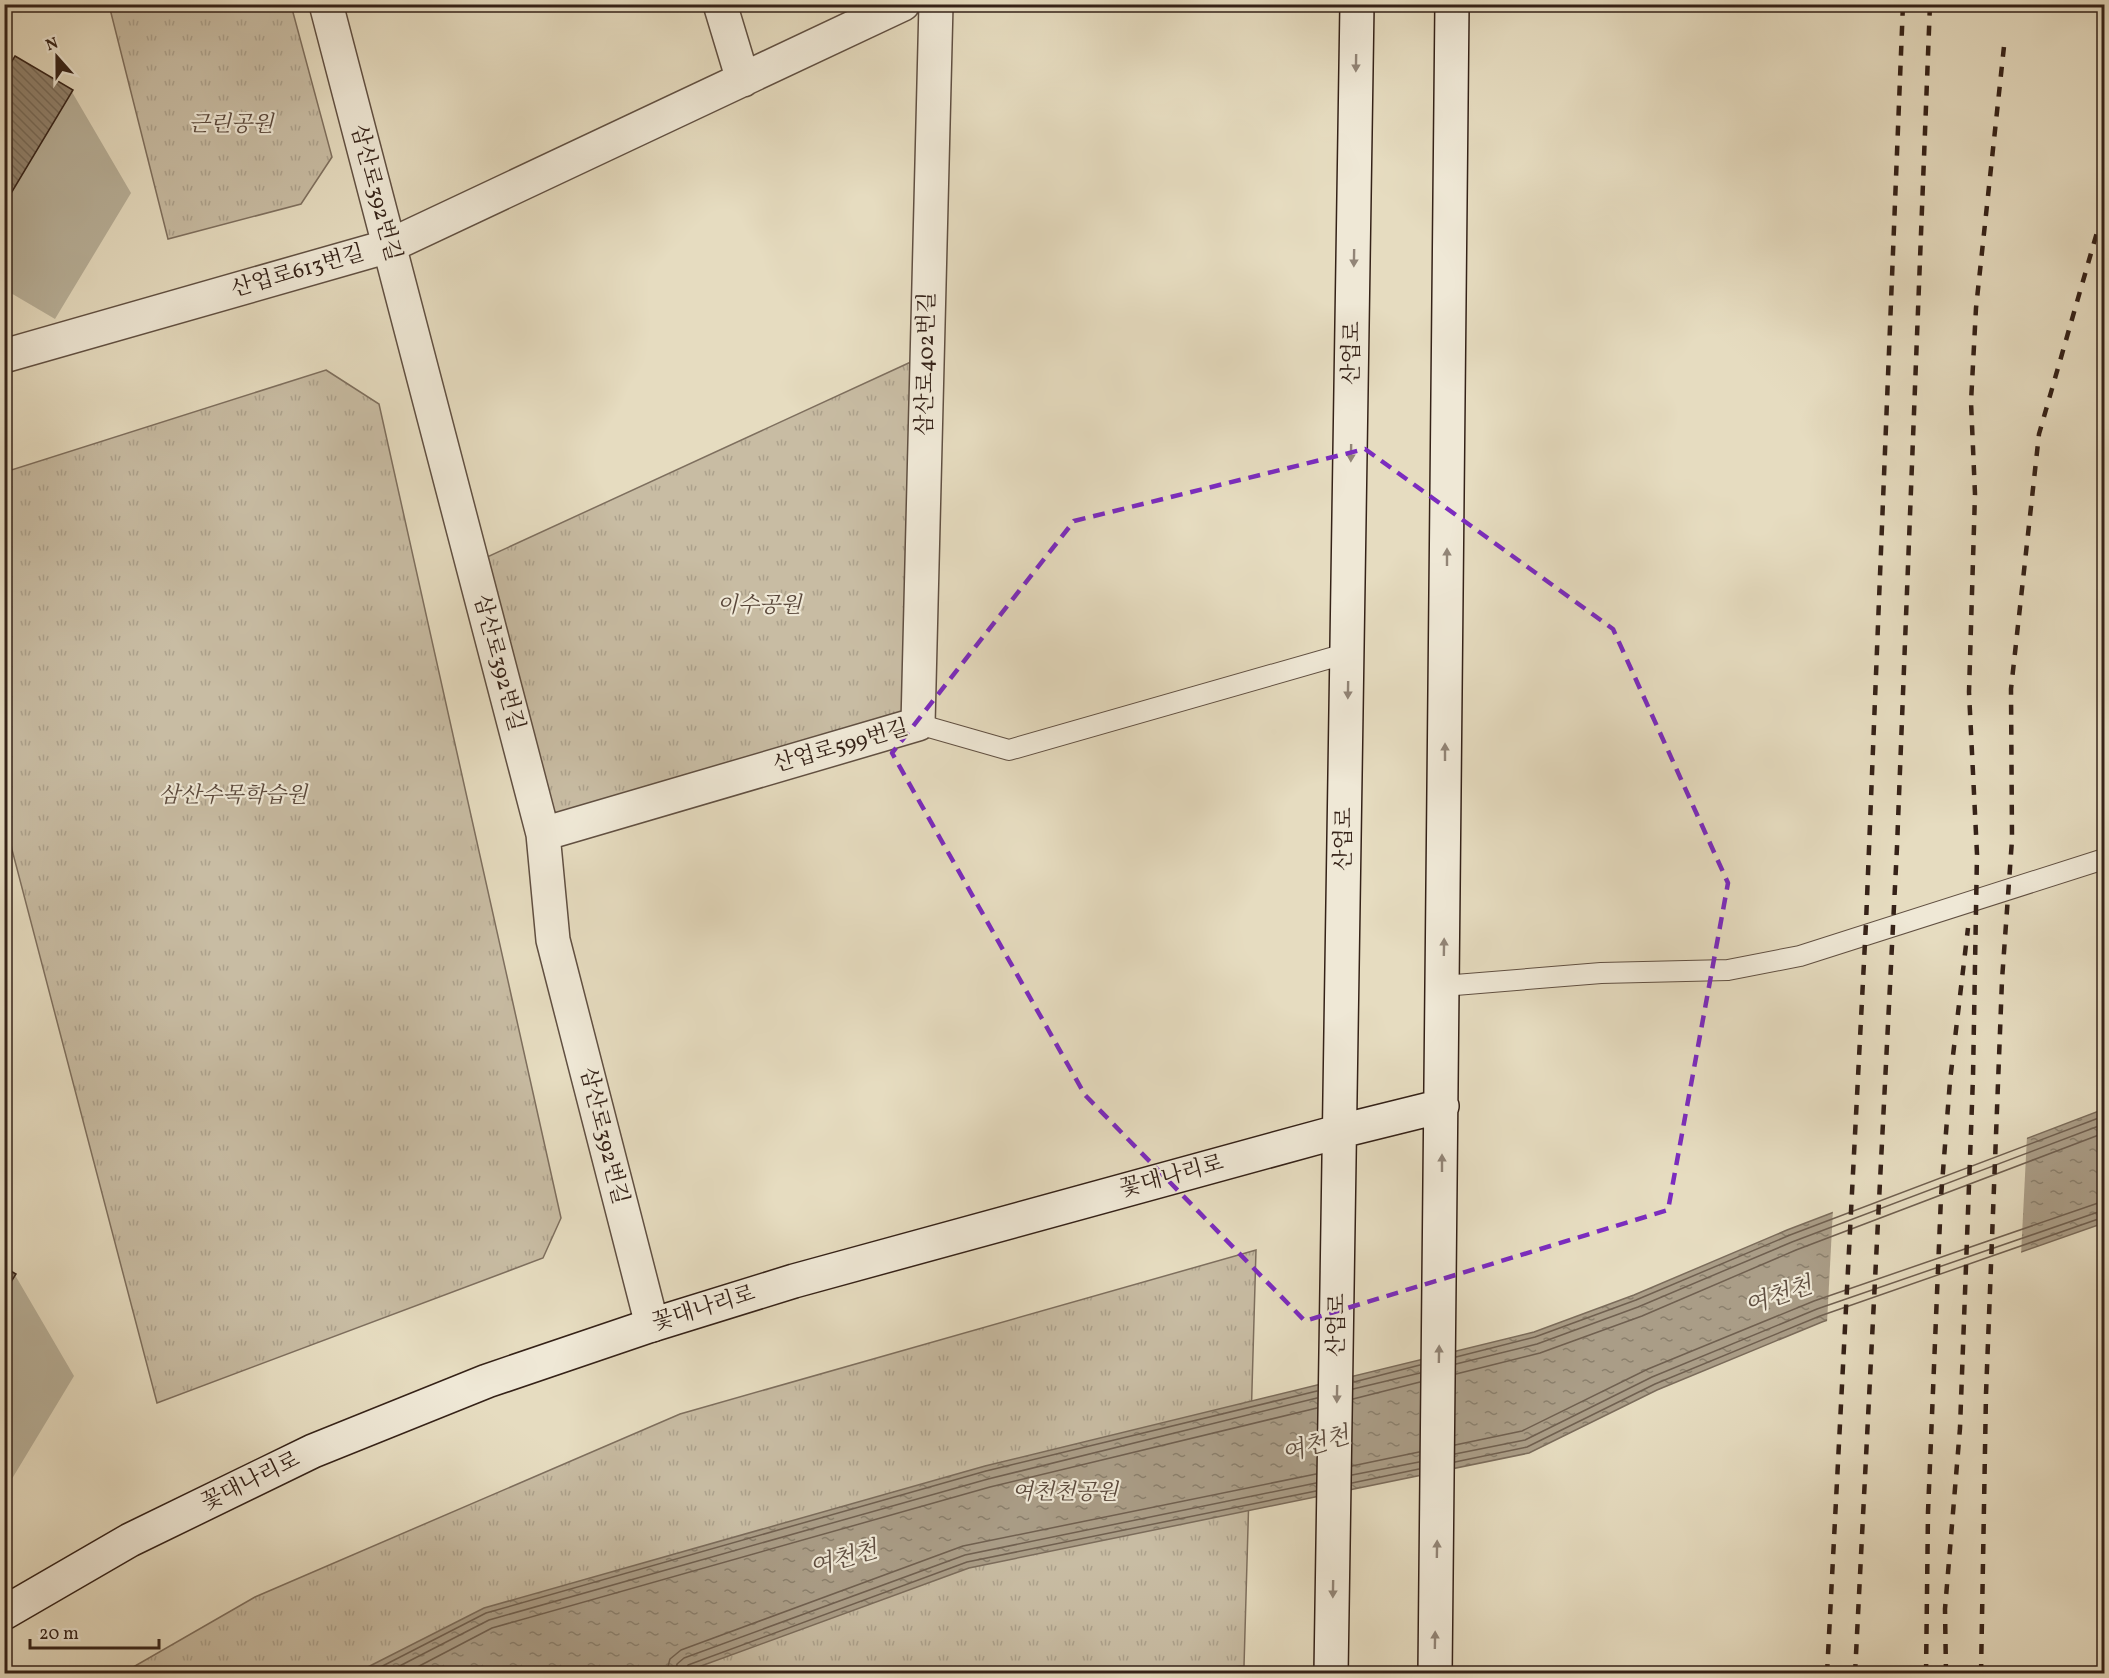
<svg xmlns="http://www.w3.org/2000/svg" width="2109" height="1678" viewBox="0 0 2109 1678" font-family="Vollkorn,'Noto Serif KR',serif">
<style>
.grass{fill:url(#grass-tufts);stroke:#7e6f5e;stroke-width:1.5}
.water{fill:url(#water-ripples);stroke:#7b6c5b;stroke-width:1.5}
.pier{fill:#e6dcc0}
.shadow{fill:#0003}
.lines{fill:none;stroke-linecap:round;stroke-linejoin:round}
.shore{stroke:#706050;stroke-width:1.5}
.building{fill:url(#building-back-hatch);stroke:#352218;stroke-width:1.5}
.service-casing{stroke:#615042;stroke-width:22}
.minor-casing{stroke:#615042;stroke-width:36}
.secondary-casing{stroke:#352218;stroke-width:36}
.service{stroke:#efe8d6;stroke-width:20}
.minor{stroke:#efe8d6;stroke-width:33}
.secondary{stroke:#efe8d6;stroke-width:33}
.rail{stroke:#352218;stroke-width:4.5;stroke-dasharray:10 10;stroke-linecap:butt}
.oneway{fill:#928577}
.marked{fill:none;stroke:#7b2cbf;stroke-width:4.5;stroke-dasharray:12 8;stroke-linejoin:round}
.labels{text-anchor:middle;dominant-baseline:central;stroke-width:4.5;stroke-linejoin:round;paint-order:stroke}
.park-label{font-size:22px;font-style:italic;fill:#5a483b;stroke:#efe8d6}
.street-label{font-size:22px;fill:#352218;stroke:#efe8d6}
.water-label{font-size:24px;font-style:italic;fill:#5e4d3f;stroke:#efe8d6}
</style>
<defs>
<pattern id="grass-tufts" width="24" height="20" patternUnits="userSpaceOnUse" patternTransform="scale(1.5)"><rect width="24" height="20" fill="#c8bca3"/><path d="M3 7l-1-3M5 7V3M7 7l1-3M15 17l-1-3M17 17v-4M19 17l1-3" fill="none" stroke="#aca18c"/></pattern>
<pattern id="water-ripples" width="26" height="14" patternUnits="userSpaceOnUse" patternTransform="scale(1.5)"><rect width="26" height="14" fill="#aa9d87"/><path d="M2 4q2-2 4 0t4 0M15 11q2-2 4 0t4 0" fill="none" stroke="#8b806d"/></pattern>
<pattern id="building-back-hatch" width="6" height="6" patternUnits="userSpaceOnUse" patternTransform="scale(1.5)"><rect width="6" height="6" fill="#91836f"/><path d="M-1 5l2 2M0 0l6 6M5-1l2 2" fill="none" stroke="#776b5a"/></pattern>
</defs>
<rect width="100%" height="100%" fill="#e6dcc0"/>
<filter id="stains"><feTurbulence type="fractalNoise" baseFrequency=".00333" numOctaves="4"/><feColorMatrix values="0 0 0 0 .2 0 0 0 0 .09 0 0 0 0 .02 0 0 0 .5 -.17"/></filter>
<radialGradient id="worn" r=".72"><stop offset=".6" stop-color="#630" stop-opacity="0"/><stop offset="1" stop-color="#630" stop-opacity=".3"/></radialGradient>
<path class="grass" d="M 109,5 L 291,5 L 332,157 L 301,204 L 168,239 Z
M 913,361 L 918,724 L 543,834 L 472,564 Z
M 326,370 L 379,404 L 561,1218 L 543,1258 L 157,1403 L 5,823 L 5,472 Z
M 1256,1250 L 1244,1666 L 1157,1674 L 121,1674 L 255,1597 L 680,1414 Z"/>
<path class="water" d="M 2104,1109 L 2104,1223 L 1822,1322 L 1657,1390 L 1529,1453 L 969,1568 L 682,1673 L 354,1674 L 484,1608 L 985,1466 L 1534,1332 L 1634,1295 L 1787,1230 Z"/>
<path class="pier" d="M 2027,1136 L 2021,1255 L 1827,1323 L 1833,1209 Z"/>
<path class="shadow" d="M 16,58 L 72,92 L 131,193 L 55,319 L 4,289 L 4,77 Z
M 4,1269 L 15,1275 L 74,1376 L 4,1492 Z"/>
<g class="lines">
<path class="shore" d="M 1456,1357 L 1535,1337 L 1636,1300 L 1790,1235 L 2104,1116
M 1456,1364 L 1537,1344 L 1638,1307 L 1792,1242 L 2104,1124
M 1456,1374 L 1540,1353 L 1642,1316 L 1796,1250 L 2104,1133
M 1354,1382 L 1420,1365
M 1353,1389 L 1420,1373
M 1353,1399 L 1420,1382
M 1455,1445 L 1522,1431 L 1648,1369 L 1814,1301 L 2104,1201
M 1455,1454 L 1525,1440 L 1652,1377 L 1817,1309 L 2104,1210
M 1455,1462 L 1527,1447 L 1655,1384 L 1820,1316 L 2104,1217
M 1352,1466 L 1419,1452
M 1352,1475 L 1419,1462
M 1352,1483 L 1419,1469
M 367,1674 L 486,1613 L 986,1471 L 1317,1391
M 384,1674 L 489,1620 L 988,1479 L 1317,1398
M 404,1674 L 492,1628 L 990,1487 L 1317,1408
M 666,1674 L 670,1659 L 681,1650 L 963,1546 L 1316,1474
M 675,1674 L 677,1664 L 684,1658 L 965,1555 L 1316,1483
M 683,1674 L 688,1665 L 967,1562 L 1316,1491"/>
</g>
<path class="building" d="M 15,56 L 73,90 L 4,205 L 4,74 Z
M 4,1267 L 16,1274 L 4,1293 Z"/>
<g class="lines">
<g class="service-casing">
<path id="service" d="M 918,724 L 1009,750 L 1348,653
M 1443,986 L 1601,973 L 1728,970 L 1800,956 L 2104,859"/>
</g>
<g class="minor-casing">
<path id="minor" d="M 326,4 L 543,834 L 553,940 L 652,1325
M 720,4 L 743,80
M 4,356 L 389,246 L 903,4
M 543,834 L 918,724 L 936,4"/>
</g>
<g class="secondary-casing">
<path id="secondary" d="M 4,1613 L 130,1540 L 313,1451 L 487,1381 L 652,1325 L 794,1281 L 1341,1131 L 1442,1106
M 1331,1674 L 1357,4
M 1435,1674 L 1452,4"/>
</g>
<use href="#service" class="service"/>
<use href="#minor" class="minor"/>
<use href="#secondary" class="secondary"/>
<path class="rail" d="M 1827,1674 L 1866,923 L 1903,4
M 1855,1674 L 1897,847 L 1930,4
M 1926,1674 L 1928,1512 L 1941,1197 L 1950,1081 L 1968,928
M 1946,1674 L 1945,1609 L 1960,1428 L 1973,1077 L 1977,854 L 1969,692 L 1975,494 L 1971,402 L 1976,308 L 2005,37
M 1981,1674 L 1986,1394 L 2002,980 L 2012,840 L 2011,689 L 2039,434 L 2104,208"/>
</g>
<defs><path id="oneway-solid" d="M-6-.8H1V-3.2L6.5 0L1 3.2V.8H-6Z" transform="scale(1.5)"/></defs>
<g class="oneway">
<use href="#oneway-solid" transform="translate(1356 63) rotate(91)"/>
<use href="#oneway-solid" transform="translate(1354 258) rotate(91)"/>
<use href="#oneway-solid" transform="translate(1351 453) rotate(91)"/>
<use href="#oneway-solid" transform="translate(1447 557) rotate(-90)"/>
<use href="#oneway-solid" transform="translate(1348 690) rotate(91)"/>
<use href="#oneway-solid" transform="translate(1445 752) rotate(-90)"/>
<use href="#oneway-solid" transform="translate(1444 947) rotate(-89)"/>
<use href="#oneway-solid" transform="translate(1442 1163) rotate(-90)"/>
<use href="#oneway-solid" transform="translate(1439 1354) rotate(-89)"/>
<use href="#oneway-solid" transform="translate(1337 1394) rotate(91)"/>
<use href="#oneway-solid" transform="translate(1437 1549) rotate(-89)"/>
<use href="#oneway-solid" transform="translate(1333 1589) rotate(91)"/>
<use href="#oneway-solid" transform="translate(1435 1640) rotate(-89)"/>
</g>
<path class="marked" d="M 1365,449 L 1613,629 L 1728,883 L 1668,1210 L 1305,1321 L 1085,1095 L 892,753 L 1074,521 Z"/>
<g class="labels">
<g class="park-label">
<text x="231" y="125">근린공원</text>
<text x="759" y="606">이수공원</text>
<text x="233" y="796">삼산수목학습원</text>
<text x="1065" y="1493">여천천공원</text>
</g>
<g class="street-label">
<text transform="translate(375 193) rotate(75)">삼산로392번길</text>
<text transform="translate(298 272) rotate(-16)">산업로613번길</text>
<text transform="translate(1353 353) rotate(-89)">산업로</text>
<text transform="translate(927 364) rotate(-89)">삼산로402번길</text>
<text transform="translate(498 663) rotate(75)">삼산로392번길</text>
<text transform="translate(841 747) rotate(-16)">산업로599번길</text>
<text transform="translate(1345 839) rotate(-89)">산업로</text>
<text transform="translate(603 1136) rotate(76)">삼산로392번길</text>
<text transform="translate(1172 1177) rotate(-15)">꽃대나리로</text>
<text transform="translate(704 1309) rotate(-17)">꽃대나리로</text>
<text transform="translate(1338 1325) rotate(-89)">산업로</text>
<text transform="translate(251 1482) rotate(-26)">꽃대나리로</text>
</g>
<g class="water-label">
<text transform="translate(1779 1297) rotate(-19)">여천천</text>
<text transform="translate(1316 1446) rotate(-17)">여천천</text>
<text transform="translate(844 1560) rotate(-16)">여천천</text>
</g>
</g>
<rect width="2109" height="1678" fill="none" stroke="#e6dcc0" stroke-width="24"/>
<rect x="6" y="6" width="2097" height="1666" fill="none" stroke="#352218" stroke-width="3"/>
<rect x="12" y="12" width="2085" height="1654" fill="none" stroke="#352218" stroke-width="1.5"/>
<g transform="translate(57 57) rotate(339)" stroke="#efe8d6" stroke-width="4.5" paint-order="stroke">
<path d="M0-4.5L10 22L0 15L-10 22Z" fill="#352218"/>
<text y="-9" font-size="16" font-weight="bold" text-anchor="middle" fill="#352218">N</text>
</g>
<path d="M30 1639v9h129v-9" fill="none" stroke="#352218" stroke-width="3"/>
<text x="39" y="1639" font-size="18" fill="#352218" stroke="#efe8d6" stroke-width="4.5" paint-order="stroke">20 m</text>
<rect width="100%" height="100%" filter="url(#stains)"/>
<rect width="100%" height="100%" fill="url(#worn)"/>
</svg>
